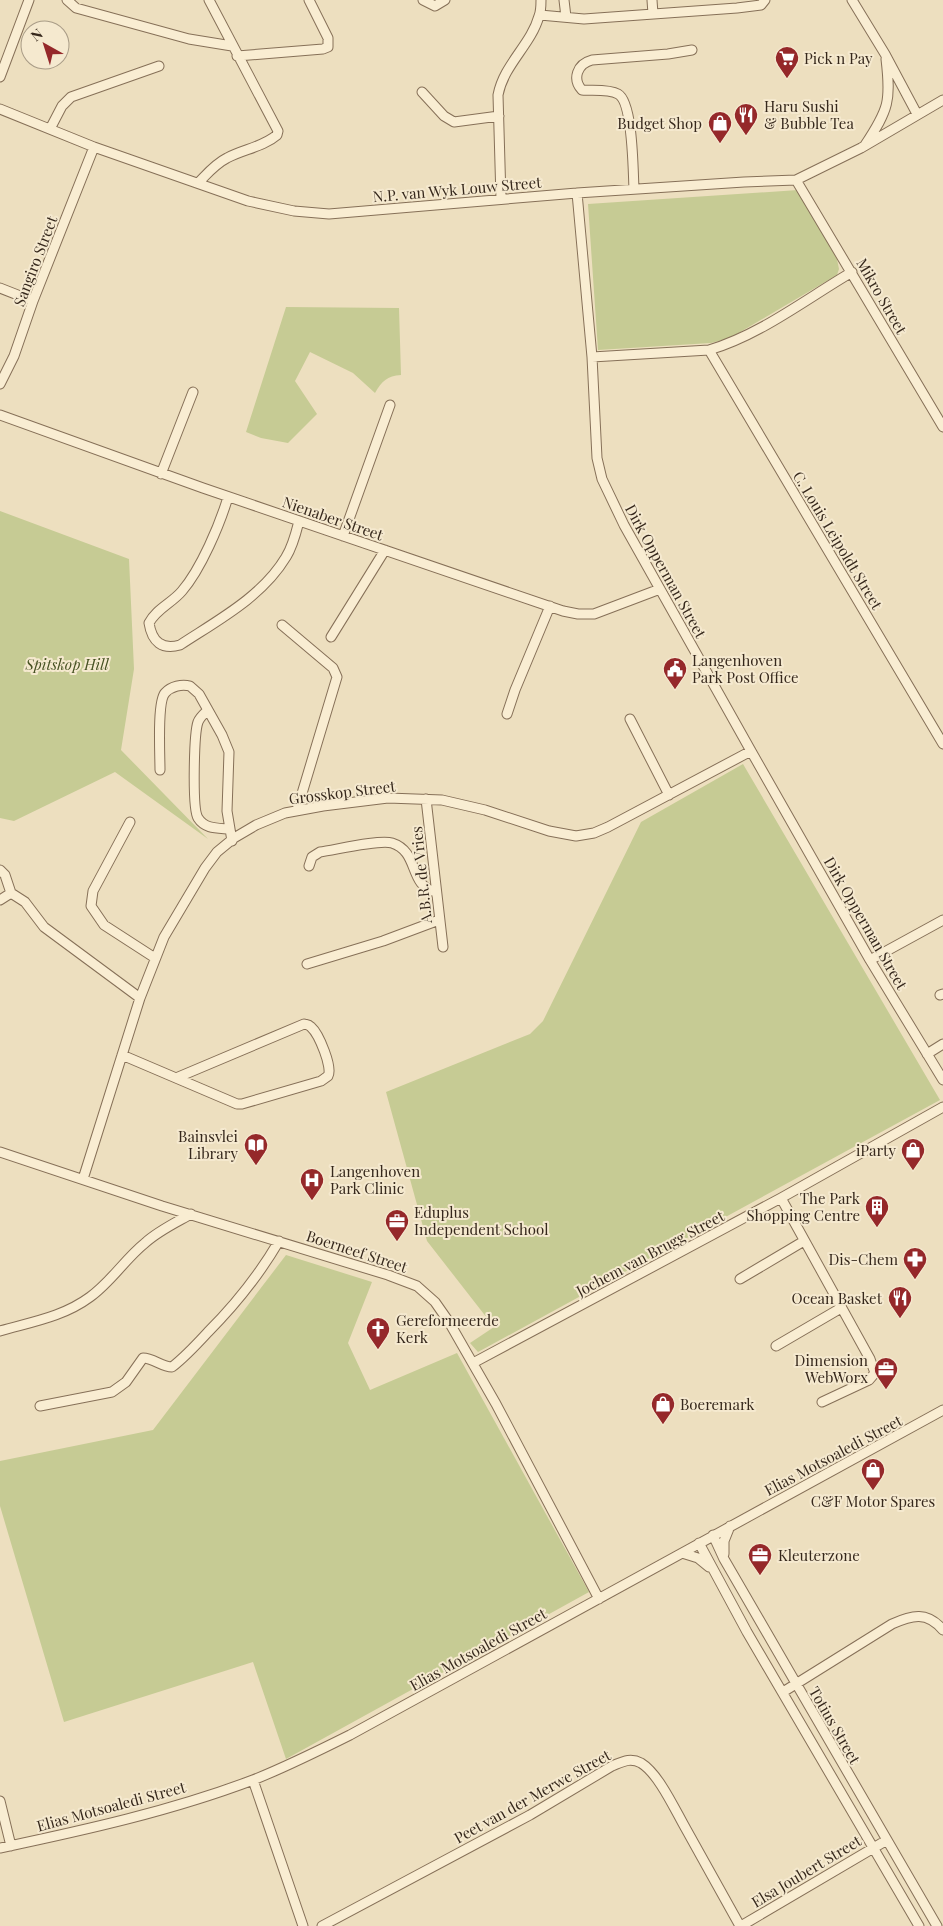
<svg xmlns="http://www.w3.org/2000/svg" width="943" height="1926" viewBox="0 0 943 1926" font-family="'Playfair Display',serif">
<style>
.green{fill:#c6cb94}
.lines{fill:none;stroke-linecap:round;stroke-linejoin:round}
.minor-casing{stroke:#867058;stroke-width:11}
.minor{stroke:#f9edd2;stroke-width:9}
.labels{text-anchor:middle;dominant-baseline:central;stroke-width:4;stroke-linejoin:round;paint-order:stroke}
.poi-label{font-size:15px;fill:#36281c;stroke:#f5e9cf;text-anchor:start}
.street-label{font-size:15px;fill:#36281c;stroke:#f5e9cf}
.park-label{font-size:15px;font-style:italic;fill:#475223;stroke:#f5e9cf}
</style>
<rect width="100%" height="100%" fill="#eddfbf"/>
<path class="green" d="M 798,190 L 837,259 L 839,269 L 837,275 L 730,338 L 711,343 L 598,350 L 588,204 Z
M 286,307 L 399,308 L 401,375 C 387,376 382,381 375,393 L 353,373 L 310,352 L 295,381 L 317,414 L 288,443 L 261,438 L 246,432 Z
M 0,511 L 129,559 L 134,669 L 121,750 L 208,839 L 115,772 L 14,821 L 0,818 Z
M 743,764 L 940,1100 L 478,1352 L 470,1343 L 494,1327 L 427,1241 L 386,1092 L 530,1034 L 543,1021 L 641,822 Z
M 286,1255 L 372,1282 L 348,1343 L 370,1390 L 457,1353 L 589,1592 L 286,1759 L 253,1662 L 64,1722 L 0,1506 L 0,1461 L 153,1430 Z"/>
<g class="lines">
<g class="minor-casing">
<path id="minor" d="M 67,0 L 76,8 L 189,39 L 232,46
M 423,0 L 435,6 L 445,0
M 564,0 L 566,17
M 652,0 L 653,14
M 852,0 L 885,54 L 917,114
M 540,15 L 584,19 L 737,8 L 761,5 L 765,0
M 237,56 L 323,49 L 328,47 L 328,38 L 309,0
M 0,77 L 29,0
M 422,92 L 444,116 L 454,122 L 499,116
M 0,109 L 94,147 L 248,201 L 294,211 L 329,214 L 577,193 L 744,182 L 796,180 L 861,148 L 943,100
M 50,129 L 62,106 L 71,97 L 159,66
M 865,145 C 889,109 891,101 886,59
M 796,180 L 943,427
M 198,183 C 207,174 215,164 227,158 C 244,149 263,147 277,135 L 278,131 L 209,0
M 634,189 C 633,171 633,102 618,94 C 609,89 592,91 582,90 C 572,79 577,64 592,60 L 668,54 L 692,50
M 577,193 L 592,357 L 597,458 L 602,479 L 624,525 L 751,751 L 870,960 L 943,1080
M 501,199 L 498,95 C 504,64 531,45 539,16 C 541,11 541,5 541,0
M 0,288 L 33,301
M 709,350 L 943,744
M 592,357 L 709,350 C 760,335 806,299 852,272
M 0,384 L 14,356 L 33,301 L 94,147
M 0,415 L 203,488 L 563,611 L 578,614 L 594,614 L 660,589
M 161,474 L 193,392
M 228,497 C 220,524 201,569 182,591 C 172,603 156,609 149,623 C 152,642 162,650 180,645 C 218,620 262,597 286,557 C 293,546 296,533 299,521
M 343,536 L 390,405
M 282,625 L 333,668 L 337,677 L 297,810
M 331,637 L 385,550
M 208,710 C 204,714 200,717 198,722 C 194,733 192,809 198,818 C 205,829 217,828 229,829
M 507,714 L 515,690 L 550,606
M 630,719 L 669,795
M 160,770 C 160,755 157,702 165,693 C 171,686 182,684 190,686 L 199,694 L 222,735 L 229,752 L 227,811 L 232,841
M 426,799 L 443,947
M 130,822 L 93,891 L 91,906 L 104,925 L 155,958
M 309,866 L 312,857 L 320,852 C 335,850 380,839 392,843 C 420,852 408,886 436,892
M 0,870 L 5,875 L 11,893 L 25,902 L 44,927 L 140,998
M 0,900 L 11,893
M 870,960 L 943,920
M 307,964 L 383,941 L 439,920
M 940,995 L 943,994
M 927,1054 L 943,1044
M 122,1055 L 237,1104 L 242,1104 L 321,1081 L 328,1076 C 333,1068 319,1034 311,1027 C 308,1024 307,1025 304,1024 L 176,1078
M 0,1152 L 162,1206 L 388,1275 L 417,1286 L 435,1302 L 449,1322 L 496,1404 L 599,1599
M 83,1179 L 140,998 L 164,937 L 205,868 L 217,852 L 234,838 L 256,825 L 285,813 L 323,806 L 388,798 L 442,800 L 485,810 L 549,831 L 576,836 L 594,833 L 608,827 L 751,751
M 781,1198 L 870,1359 L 875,1373 L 869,1380 L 822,1402
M 740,1279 L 804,1241
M 0,1331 C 31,1322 63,1317 90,1297 C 111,1282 125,1259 145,1243 C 158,1231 175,1223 191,1214
M 776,1346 L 841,1308
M 473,1363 L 781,1198 L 943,1107
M 40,1406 L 112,1392 L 126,1382 L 143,1358 C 153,1358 162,1367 172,1367 C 185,1357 197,1344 208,1332 C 236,1304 259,1275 279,1241
M 713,1535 L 724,1559 L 797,1685 L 937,1926
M 699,1543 L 747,1632 L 919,1926
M 682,1553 L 698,1558 L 709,1567
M 724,1554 L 724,1541 L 730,1526
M 783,1692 L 892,1624 C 912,1615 927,1611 943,1630
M 253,1780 L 303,1926
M 0,1801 L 11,1846
M 0,1848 C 85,1830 171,1811 253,1780 C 286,1767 318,1751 350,1735 L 943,1410
M 322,1926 L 530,1815 L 612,1766 C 622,1762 630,1757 641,1763 C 659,1774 675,1810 686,1829 C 704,1861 722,1894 740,1926
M 741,1926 L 887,1840"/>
</g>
<use href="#minor" class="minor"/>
</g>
<defs>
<g id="supermarket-pin" transform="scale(1.25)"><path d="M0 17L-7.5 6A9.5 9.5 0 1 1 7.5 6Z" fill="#95282a" stroke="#f5e9cf"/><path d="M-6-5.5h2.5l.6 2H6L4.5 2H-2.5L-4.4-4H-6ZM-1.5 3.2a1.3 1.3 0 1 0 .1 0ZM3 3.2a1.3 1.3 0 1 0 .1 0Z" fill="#fff"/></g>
<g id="restaurant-pin" transform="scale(1.25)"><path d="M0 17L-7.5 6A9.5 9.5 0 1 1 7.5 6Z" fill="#95282a" stroke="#f5e9cf"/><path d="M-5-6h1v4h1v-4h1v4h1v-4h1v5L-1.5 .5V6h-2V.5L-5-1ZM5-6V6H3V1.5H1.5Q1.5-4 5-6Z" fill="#fff"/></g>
<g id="shop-pin" transform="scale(1.25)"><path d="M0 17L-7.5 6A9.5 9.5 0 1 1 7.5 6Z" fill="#95282a" stroke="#f5e9cf"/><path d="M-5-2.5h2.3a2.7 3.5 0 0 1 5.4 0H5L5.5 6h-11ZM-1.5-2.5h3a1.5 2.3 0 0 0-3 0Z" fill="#fff"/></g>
<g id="civic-pin" transform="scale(1.25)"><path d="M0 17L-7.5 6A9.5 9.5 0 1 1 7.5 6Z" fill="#95282a" stroke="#f5e9cf"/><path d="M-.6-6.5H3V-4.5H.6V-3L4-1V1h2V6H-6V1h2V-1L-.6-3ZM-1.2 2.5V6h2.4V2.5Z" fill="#fff"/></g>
<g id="library-pin" transform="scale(1.25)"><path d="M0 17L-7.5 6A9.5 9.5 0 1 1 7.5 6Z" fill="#95282a" stroke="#f5e9cf"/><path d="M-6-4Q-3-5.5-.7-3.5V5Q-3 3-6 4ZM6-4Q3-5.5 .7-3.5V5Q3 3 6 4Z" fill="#fff"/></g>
<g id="hospital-pin" transform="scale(1.25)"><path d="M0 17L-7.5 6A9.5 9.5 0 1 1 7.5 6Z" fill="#95282a" stroke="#f5e9cf"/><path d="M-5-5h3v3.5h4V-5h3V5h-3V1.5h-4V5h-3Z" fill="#fff"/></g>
<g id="building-pin" transform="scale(1.25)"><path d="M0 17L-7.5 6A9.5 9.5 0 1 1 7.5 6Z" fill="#95282a" stroke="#f5e9cf"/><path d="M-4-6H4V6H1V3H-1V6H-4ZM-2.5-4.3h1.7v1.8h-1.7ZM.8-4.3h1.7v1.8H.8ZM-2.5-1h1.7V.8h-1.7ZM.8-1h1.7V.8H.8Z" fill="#fff"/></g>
<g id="office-pin" transform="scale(1.25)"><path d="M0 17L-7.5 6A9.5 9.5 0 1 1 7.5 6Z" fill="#95282a" stroke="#f5e9cf"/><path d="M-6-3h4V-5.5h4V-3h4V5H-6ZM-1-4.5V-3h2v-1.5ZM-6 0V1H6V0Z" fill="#fff"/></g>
<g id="pharmacy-pin" transform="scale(1.25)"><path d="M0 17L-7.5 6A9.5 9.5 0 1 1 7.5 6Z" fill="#95282a" stroke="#f5e9cf"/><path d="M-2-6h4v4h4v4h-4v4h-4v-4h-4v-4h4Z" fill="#fff"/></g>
<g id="church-pin" transform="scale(1.25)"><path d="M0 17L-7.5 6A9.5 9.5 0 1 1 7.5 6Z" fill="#95282a" stroke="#f5e9cf"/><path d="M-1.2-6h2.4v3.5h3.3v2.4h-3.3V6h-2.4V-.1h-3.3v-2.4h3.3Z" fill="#fff"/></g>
</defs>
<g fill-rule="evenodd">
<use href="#supermarket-pin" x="787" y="58"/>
<use href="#restaurant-pin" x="746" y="115"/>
<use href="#shop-pin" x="720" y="123"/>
<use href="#civic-pin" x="675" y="669"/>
<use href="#library-pin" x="256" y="1145"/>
<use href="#shop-pin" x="913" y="1150"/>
<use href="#hospital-pin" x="312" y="1180"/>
<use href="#building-pin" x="877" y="1207"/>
<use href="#office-pin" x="397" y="1221"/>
<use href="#pharmacy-pin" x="915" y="1259"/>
<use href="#restaurant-pin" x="900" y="1298"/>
<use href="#church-pin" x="378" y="1329"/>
<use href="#office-pin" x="886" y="1369"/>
<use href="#shop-pin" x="663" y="1404"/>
<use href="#shop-pin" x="873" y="1470"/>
<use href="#office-pin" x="760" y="1555"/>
</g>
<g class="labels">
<g class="poi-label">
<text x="804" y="58">Pick n Pay</text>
<text x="764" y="106">Haru Sushi<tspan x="764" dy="17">&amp; Bubble Tea</tspan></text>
<text x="702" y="123" text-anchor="end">Budget Shop</text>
<text x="692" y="660">Langenhoven<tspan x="692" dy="17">Park Post Office</tspan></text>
<text x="238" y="1136" text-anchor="end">Bainsvlei<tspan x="238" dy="17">Library</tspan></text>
<text x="896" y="1150" text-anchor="end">iParty</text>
<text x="330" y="1171">Langenhoven<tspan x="330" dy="17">Park Clinic</tspan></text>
<text x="860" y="1198" text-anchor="end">The Park<tspan x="860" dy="17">Shopping Centre</tspan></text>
<text x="414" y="1212">Eduplus<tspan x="414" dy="17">Independent School</tspan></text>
<text x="898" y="1259" text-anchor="end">Dis-Chem</text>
<text x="882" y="1298" text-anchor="end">Ocean Basket</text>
<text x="396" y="1320">Gereformeerde<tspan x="396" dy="17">Kerk</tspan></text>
<text x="868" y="1360" text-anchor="end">Dimension<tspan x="868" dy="17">WebWorx</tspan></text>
<text x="680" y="1404">Boeremark</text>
<text x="873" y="1501" text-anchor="middle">C&amp;F Motor Spares</text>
<text x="778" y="1555">Kleuterzone</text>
</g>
<g class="street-label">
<text transform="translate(457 189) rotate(-5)">N.P. van Wyk Louw Street</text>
<text transform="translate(35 261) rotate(-69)">Sangiro Street</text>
<text transform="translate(882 296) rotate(60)">Mikro Street</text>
<text transform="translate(333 518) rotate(19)">Nienaber Street</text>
<text transform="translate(838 540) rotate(59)">C. Louis Leipoldt Street</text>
<text transform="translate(666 571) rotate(61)">Dirk Opperman Street</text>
<text transform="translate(342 792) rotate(-7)">Grosskop Street</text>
<text transform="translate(421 875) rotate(-96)">A.B.R. de Vries</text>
<text transform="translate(866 923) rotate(60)">Dirk Opperman Street</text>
<text transform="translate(357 1251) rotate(18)">Boerneef Street</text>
<text transform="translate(650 1253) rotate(-28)">Jochem van Brugg Street</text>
<text transform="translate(833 1455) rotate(-28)">Elias Motsoaledi Street</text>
<text transform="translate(478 1649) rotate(-29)">Elias Motsoaledi Street</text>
<text transform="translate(835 1725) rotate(60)">Totius Street</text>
<text transform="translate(532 1796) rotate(-29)">Peet van der Merwe Street</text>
<text transform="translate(111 1806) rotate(-15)">Elias Motsoaledi Street</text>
<text transform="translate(806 1871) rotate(-31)">Elsa Joubert Street</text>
</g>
<g class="park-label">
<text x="67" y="664">Spitskop Hill</text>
</g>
</g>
<g transform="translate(45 45) rotate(321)"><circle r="24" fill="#f5e9cf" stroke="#a99c87"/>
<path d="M0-4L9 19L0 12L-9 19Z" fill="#95282a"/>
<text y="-8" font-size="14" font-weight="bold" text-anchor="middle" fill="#36281c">N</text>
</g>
</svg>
